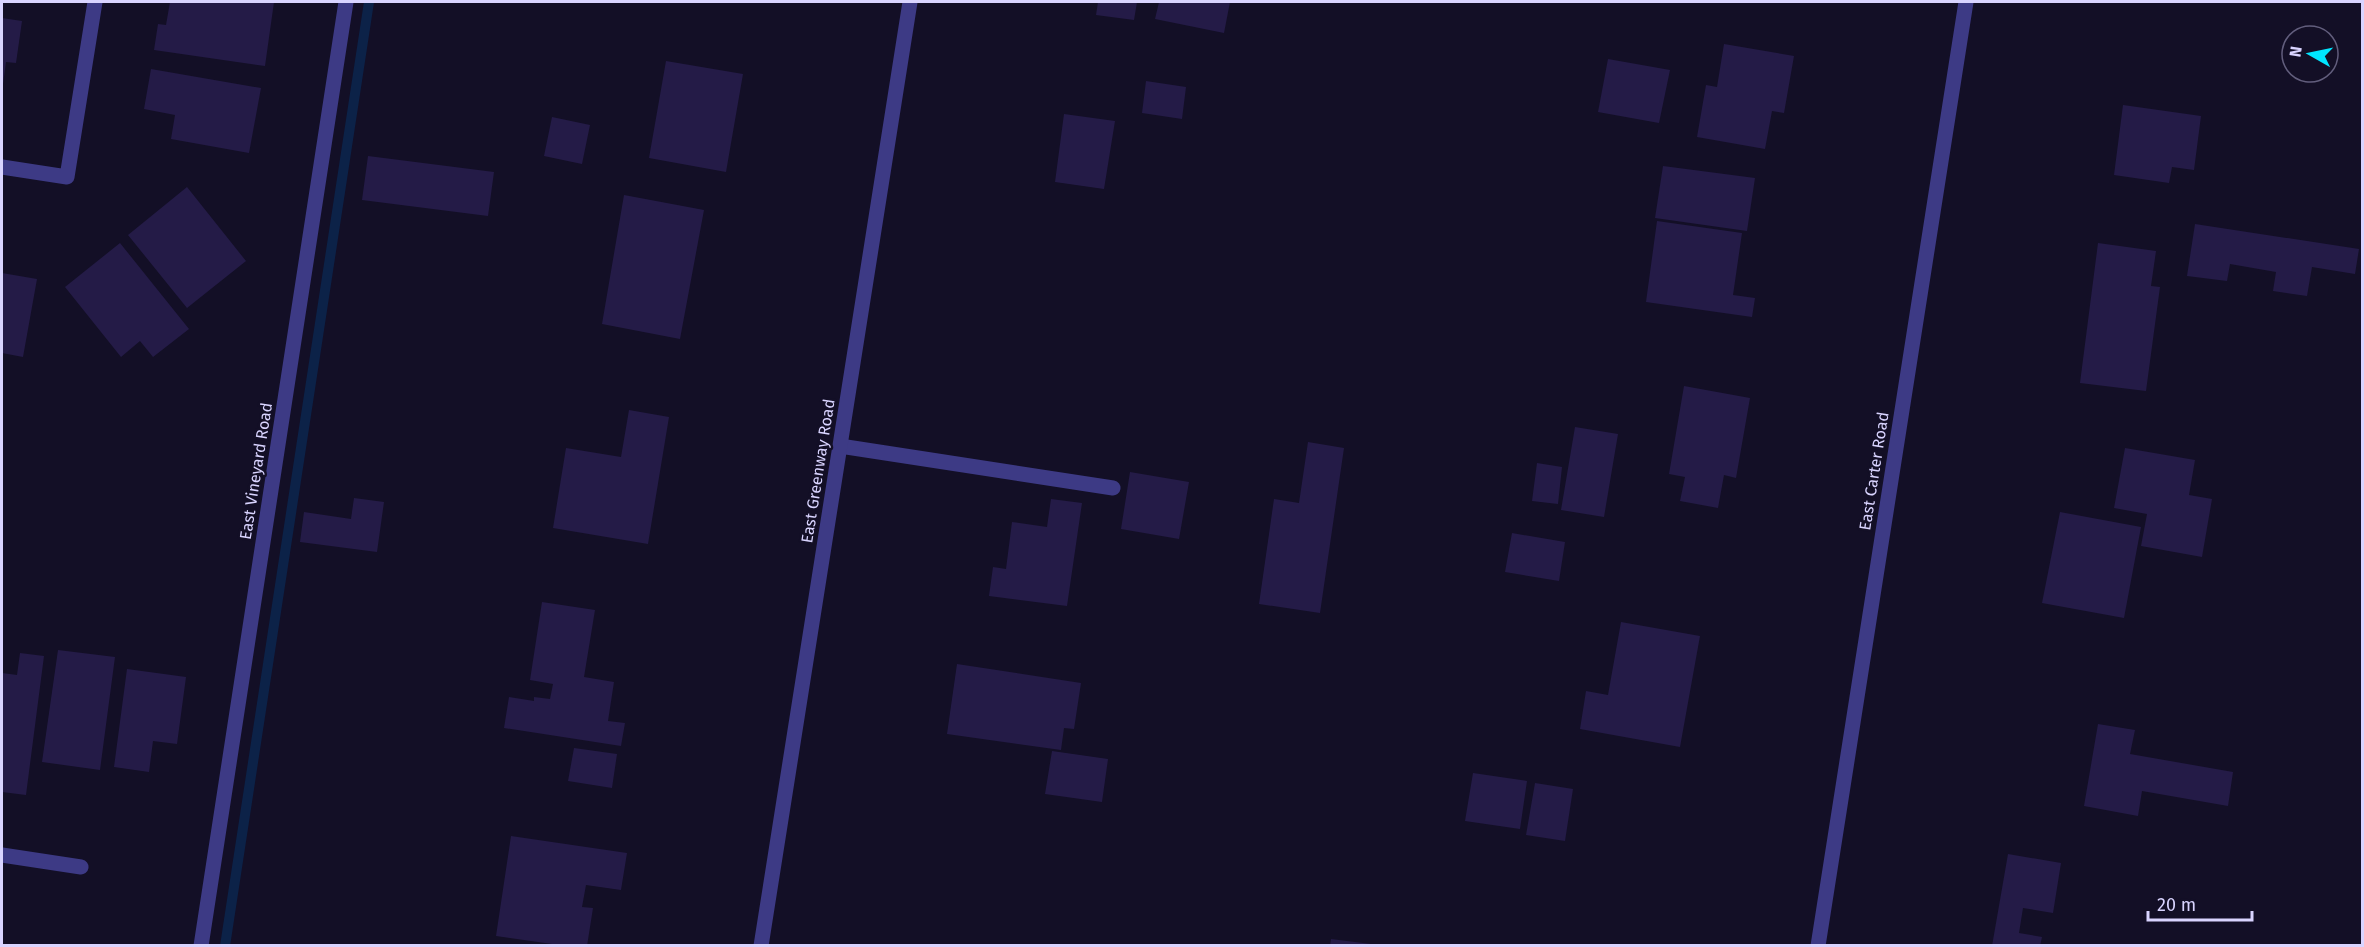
<svg xmlns="http://www.w3.org/2000/svg" width="2364" height="947" viewBox="0 0 2364 947" font-family="'Fira Sans',sans-serif">
<style>
.lines{fill:none;stroke-linecap:round;stroke-linejoin:round}
.stream{stroke:#0c2248;stroke-width:10}
.building{fill:#241b47}
.lane{stroke:#3d3a85;stroke-width:15}
.street{stroke:#3d3a85;stroke-width:15}
.labels{text-anchor:middle;dominant-baseline:central;stroke-width:5;stroke-linejoin:round;paint-order:stroke}
.street-label{font-size:16px;fill:#d9d4ff;stroke:#130f26}
</style>
<rect width="100%" height="100%" fill="#130f26"/>
<g class="lines">
<path class="stream" d="M 225,946 L 369,2"/>
</g>
<path class="building" d="M 170,2 L 274,2 L 265,66 L 154,50 L 158,24 L 166,25 Z
M 1098,2 L 1137,2 L 1134,20 L 1096,15 Z
M 1159,2 L 1230,2 L 1224,33 L 1155,19 Z
M 2,18 L 22,21 L 16,63 L 6,62 L 3,84 Z
M 1724,44 L 1794,56 L 1784,113 L 1772,111 L 1765,149 L 1697,137 L 1706,85 L 1717,87 Z
M 1608,59 L 1670,70 L 1659,123 L 1598,112 Z
M 666,61 L 743,74 L 726,172 L 649,158 Z
M 151,69 L 261,88 L 249,153 L 171,139 L 175,115 L 144,109 Z
M 1146,81 L 1186,87 L 1182,119 L 1142,113 Z
M 2123,105 L 2201,116 L 2194,170 L 2172,167 L 2169,183 L 2114,175 Z
M 1064,114 L 1115,121 L 1104,189 L 1055,182 Z
M 552,117 L 590,125 L 582,164 L 544,156 Z
M 368,156 L 494,172 L 488,216 L 362,200 Z
M 1663,166 L 1755,178 L 1747,231 L 1655,218 Z
M 187,187 L 246,261 L 187,308 L 128,235 Z
M 624,195 L 704,210 L 680,339 L 602,324 Z
M 1657,221 L 1742,233 L 1733,295 L 1755,298 L 1752,317 L 1646,302 Z
M 2195,224 L 2359,249 L 2355,274 L 2312,267 L 2307,296 L 2273,291 L 2276,272 L 2230,264 L 2227,281 L 2187,276 Z
M 120,243 L 189,329 L 153,357 L 140,341 L 121,357 L 65,287 Z
M 2098,243 L 2156,251 L 2151,286 L 2160,287 L 2146,391 L 2080,383 Z
M 2,273 L 37,279 L 23,357 L 2,353 Z
M 1684,386 L 1750,398 L 1736,478 L 1724,475 L 1718,508 L 1680,501 L 1685,477 L 1669,474 Z
M 629,410 L 669,417 L 648,544 L 553,528 L 566,448 L 621,457 Z
M 1575,427 L 1618,434 L 1604,517 L 1561,510 Z
M 1308,442 L 1344,448 L 1320,613 L 1259,604 L 1274,499 L 1299,503 Z
M 2125,448 L 2195,460 L 2189,495 L 2212,499 L 2202,557 L 2141,546 L 2147,514 L 2114,508 Z
M 1537,463 L 1562,467 L 1558,504 L 1532,501 Z
M 1130,472 L 1189,482 L 1179,539 L 1121,529 Z
M 354,498 L 384,502 L 377,552 L 300,542 L 304,512 L 351,519 Z
M 1051,499 L 1082,503 L 1067,606 L 989,596 L 993,567 L 1006,569 L 1012,522 L 1047,527 Z
M 2060,512 L 2141,527 L 2124,618 L 2042,603 Z
M 1512,533 L 1565,542 L 1559,581 L 1505,572 Z
M 542,602 L 595,610 L 584,677 L 614,682 L 608,721 L 625,723 L 621,746 L 504,728 L 509,697 L 534,701 L 534,697 L 550,699 L 553,684 L 530,680 Z
M 1621,622 L 1700,636 L 1680,747 L 1580,729 L 1586,691 L 1608,695 Z
M 58,650 L 115,657 L 100,770 L 42,762 Z
M 20,653 L 44,656 L 26,795 L 2,792 L 2,673 L 17,675 Z
M 957,664 L 1081,683 L 1074,729 L 1064,728 L 1061,750 L 947,734 Z
M 127,669 L 186,677 L 177,744 L 153,741 L 149,772 L 114,767 Z
M 2098,724 L 2135,730 L 2130,754 L 2233,772 L 2228,806 L 2142,791 L 2138,816 L 2084,806 Z
M 574,748 L 617,754 L 612,788 L 568,781 Z
M 1052,751 L 1108,759 L 1102,802 L 1045,794 Z
M 1473,773 L 1527,781 L 1520,829 L 1465,821 Z
M 1535,783 L 1573,789 L 1565,841 L 1526,835 Z
M 511,836 L 627,853 L 621,890 L 586,885 L 582,907 L 593,908 L 587,946 L 566,946 L 496,936 Z
M 2008,854 L 2061,863 L 2053,913 L 2023,908 L 2019,933 L 2042,937 L 2040,946 L 1992,946 Z
M 1331,939 L 1371,944 L 1371,946 L 1330,946 Z"/>
<g class="lines">
<path class="lane" d="M 840,446 L 1113,488"/>
<path class="street" d="M 2,167 L 67,177 L 95,2
M 2,855 L 81,867
M 201,946 L 346,2
M 761,946 L 910,2
M 1818,946 L 1966,2"/>
</g>
<g class="labels">
<g class="street-label">
<text transform="translate(256 471) rotate(-81)">East Vineyard Road</text>
<text transform="translate(818 471) rotate(-81)">East Greenway Road</text>
<text transform="translate(1874 471) rotate(-81)">East Carter Road</text>
</g>
</g>
<rect width="2364" height="947" fill="none" stroke="#d9d4ff" stroke-width="6"/>
<g transform="translate(2310 54) rotate(279)"><circle r="28" fill="#130f26" stroke="#625e7d" stroke-width="1.5"/>
<path d="M0-4.5L10 22L0 15L-10 22Z" fill="#00e5ff"/>
<text y="-9" font-size="16" font-weight="bold" text-anchor="middle" fill="#d9d4ff">N</text>
</g>
<path d="M2148 911v9h104v-9" fill="none" stroke="#d9d4ff" stroke-width="3"/>
<text x="2157" y="911" font-size="18" fill="#d9d4ff" stroke="#130f26" stroke-width="4.5" paint-order="stroke">20 m</text>
</svg>
